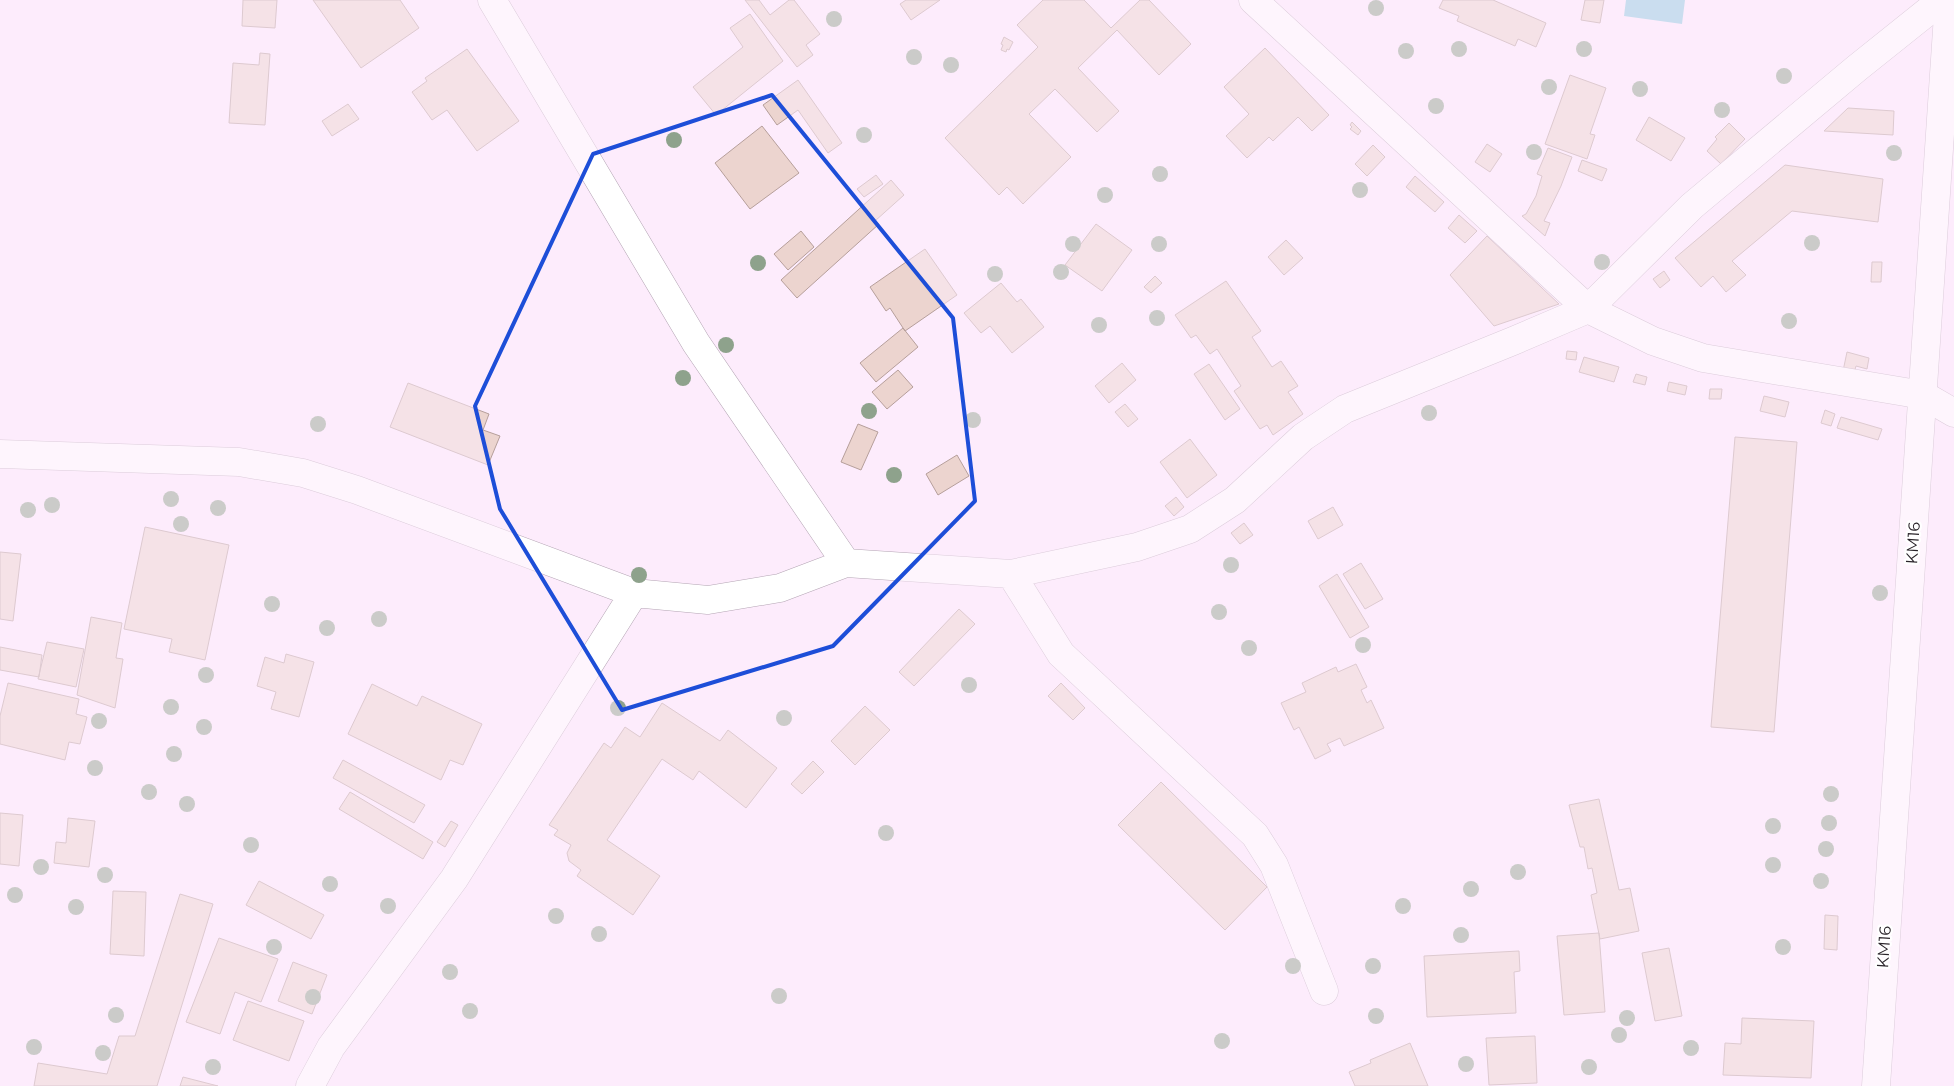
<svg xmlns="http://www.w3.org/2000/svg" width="1954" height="1086" viewBox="0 0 1954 1086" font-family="Montserrat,sans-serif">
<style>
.water{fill:#8dcae0}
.building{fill:#ecd4cf;stroke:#b69f9b}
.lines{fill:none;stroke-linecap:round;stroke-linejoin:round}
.street-casing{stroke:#b4a5b4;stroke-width:29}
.secondary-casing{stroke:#b4a5b4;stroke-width:29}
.street{stroke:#fff;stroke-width:28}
.secondary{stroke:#fff;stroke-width:28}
.tree{fill:#8ea28c}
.marked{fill:none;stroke:#1d4ed8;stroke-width:4;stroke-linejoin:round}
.labels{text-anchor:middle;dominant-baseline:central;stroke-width:4.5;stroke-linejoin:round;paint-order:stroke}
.street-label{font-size:16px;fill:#2a242a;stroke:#fff}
</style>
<rect width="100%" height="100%" fill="#fdecfc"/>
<path class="water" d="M 1626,0 L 1685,0 L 1682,24 L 1624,16 Z"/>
<path class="building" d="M 243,0 L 277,0 L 275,28 L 242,26 Z
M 313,0 L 400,0 L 419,28 L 361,68 Z
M 745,0 L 759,0 L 770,15 L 789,0 L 794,0 L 820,34 L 806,45 L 813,55 L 797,67 Z
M 906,0 L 940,0 L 911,20 L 900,4 Z
M 1043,0 L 1084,0 L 1111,28 L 1140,0 L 1149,0 L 1191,44 L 1159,75 L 1117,30 L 1078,68 L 1119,111 L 1097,132 L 1055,89 L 1029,114 L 1071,157 L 1023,204 L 1007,187 L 999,195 L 945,138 L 1038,47 L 1017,25 Z
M 1443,0 L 1493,0 L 1546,23 L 1536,47 L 1518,39 L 1515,46 L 1457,21 L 1459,16 L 1439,8 Z
M 1585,0 L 1604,0 L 1600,23 L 1581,20 Z
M 750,14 L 783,61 L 716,115 L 693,87 L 743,47 L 730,28 Z
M 1004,37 L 1013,42 L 1009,50 L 1007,49 L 1006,52 L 1001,50 L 1003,45 L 1001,44 Z
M 1265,48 L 1329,115 L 1312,131 L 1298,117 L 1273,141 L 1269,137 L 1247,158 L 1226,136 L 1249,114 L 1224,87 Z
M 467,49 L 519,121 L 477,151 L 447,110 L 432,120 L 412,92 L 427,81 L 425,78 Z
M 260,53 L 270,54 L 265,125 L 229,123 L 233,63 L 259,65 Z
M 1570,75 L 1606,88 L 1590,134 L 1595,135 L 1587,159 L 1545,144 Z
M 798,80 L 842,143 L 828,153 L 798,110 L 777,125 L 763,105 Z
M 348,104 L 359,119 L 332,136 L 322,121 Z
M 1848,108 L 1894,111 L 1893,135 L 1824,131 Z
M 1649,117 L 1685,138 L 1671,161 L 1636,140 Z
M 1352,122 L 1361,131 L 1358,135 L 1350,129 L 1352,127 L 1350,125 Z
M 1729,123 L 1745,139 L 1721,164 L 1707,151 L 1717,139 L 1715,137 Z
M 762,126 L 799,173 L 750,209 L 715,163 Z
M 1487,144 L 1502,154 L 1490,172 L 1475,162 Z
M 1373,145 L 1385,157 L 1367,176 L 1355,164 Z
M 1548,148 L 1572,157 L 1561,186 L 1544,221 L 1550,223 L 1545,236 L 1522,216 L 1526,214 L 1536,196 L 1542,176 L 1537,174 Z
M 1582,160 L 1607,169 L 1602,181 L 1578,171 Z
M 1785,165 L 1883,179 L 1878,222 L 1792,211 L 1732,261 L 1746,275 L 1726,292 L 1713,276 L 1701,287 L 1675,258 Z
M 876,175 L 883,184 L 864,197 L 857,189 Z
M 1415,176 L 1444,202 L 1435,212 L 1406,187 Z
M 891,180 L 904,195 L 875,221 L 879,224 L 797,298 L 781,280 Z
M 1459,215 L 1477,231 L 1465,243 L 1448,228 Z
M 1096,224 L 1132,250 L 1102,291 L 1065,265 Z
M 801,231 L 814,247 L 788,270 L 774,254 Z
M 1487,236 L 1559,304 L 1494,326 L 1450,275 Z
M 1286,240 L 1303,258 L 1284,275 L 1268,257 Z
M 925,249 L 957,295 L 905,331 L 890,308 L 886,311 L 870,287 Z
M 1872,262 L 1882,262 L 1881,282 L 1871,282 Z
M 1664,271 L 1670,280 L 1660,288 L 1653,279 Z
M 1155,276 L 1162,283 L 1151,293 L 1144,287 Z
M 1226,281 L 1261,331 L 1252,337 L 1272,367 L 1281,361 L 1298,386 L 1288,392 L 1303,414 L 1273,435 L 1267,425 L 1260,429 L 1234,391 L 1241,386 L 1217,349 L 1210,354 L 1196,335 L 1191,338 L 1175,315 Z
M 1001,283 L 1017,302 L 1021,299 L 1044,327 L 1012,353 L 990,326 L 981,333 L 964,313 Z
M 903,328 L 918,347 L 876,382 L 860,363 Z
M 1567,351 L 1577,352 L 1576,360 L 1566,359 Z
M 1847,352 L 1869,358 L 1867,369 L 1856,366 L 1854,373 L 1843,371 Z
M 1584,357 L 1619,367 L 1614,382 L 1579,372 Z
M 1122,363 L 1136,380 L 1109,403 L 1095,386 Z
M 1209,364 L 1240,409 L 1225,420 L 1194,374 Z
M 898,370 L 913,387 L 887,409 L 872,392 Z
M 1636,374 L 1647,377 L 1645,385 L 1633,382 Z
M 1669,382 L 1687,386 L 1685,395 L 1667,391 Z
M 408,383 L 489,414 L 483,430 L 500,436 L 488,465 L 390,427 Z
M 1710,389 L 1722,389 L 1721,399 L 1709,399 Z
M 1764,396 L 1789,402 L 1785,417 L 1760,411 Z
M 1125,404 L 1138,419 L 1128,427 L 1115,412 Z
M 1825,410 L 1835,414 L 1831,426 L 1821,423 Z
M 1841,417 L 1882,429 L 1878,440 L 1837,428 Z
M 858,424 L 878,432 L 861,470 L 841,462 Z
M 1735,437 L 1797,442 L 1774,732 L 1711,727 Z
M 1190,439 L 1217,475 L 1187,498 L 1160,462 Z
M 957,455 L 969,476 L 938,495 L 926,474 Z
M 1176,497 L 1184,507 L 1174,516 L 1165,506 Z
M 1333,507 L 1343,525 L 1318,539 L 1308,521 Z
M 1244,523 L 1253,535 L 1240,544 L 1231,533 Z
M 145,527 L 229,545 L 205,660 L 169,652 L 172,639 L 124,629 Z
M 0,552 L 21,554 L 13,621 L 0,619 Z
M 1361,563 L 1383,599 L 1365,609 L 1343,574 Z
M 1337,574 L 1369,627 L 1350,638 L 1319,586 Z
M 959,609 L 975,624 L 914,686 L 899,672 Z
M 91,617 L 122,623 L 116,658 L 123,659 L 115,708 L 77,695 Z
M 47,642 L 84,649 L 76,687 L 38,679 Z
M 0,647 L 42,655 L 39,677 L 0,670 Z
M 286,654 L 314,662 L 299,717 L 271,709 L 276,692 L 257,686 L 265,657 L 284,663 Z
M 1356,664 L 1367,687 L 1361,690 L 1367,703 L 1371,700 L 1384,728 L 1344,746 L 1340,738 L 1327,744 L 1331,751 L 1315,759 L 1299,727 L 1294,730 L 1281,703 L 1306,692 L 1302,683 L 1336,667 L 1338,672 Z
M 8,683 L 79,699 L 76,714 L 87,717 L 80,744 L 69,742 L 65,760 L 0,744 L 0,716 Z
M 1061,683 L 1085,708 L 1073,720 L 1048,696 Z
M 372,684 L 417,706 L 422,696 L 482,724 L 463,765 L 450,760 L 441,780 L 348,734 Z
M 662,703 L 720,741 L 728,730 L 777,768 L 746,808 L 699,771 L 693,780 L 662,759 L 607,840 L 660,876 L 633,915 L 577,876 L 581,870 L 569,861 L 567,853 L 571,845 L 554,835 L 558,830 L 549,825 L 604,743 L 611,748 L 625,727 L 640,737 Z
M 865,706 L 890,730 L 855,765 L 831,741 Z
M 343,760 L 425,805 L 414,823 L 333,778 Z
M 813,761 L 824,772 L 802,794 L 791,784 Z
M 1161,782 L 1267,887 L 1225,930 L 1118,825 Z
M 350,792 L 433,842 L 423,859 L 339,809 Z
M 1599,799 L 1619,890 L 1630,888 L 1639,931 L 1600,939 L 1591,895 L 1597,893 L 1592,868 L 1588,869 L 1584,847 L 1580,847 L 1569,805 Z
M 0,813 L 23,815 L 19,866 L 0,864 Z
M 68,818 L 95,821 L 89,867 L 54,863 L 56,842 L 66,843 Z
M 451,821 L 458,825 L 445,847 L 437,842 Z
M 259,881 L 324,915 L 311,939 L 246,905 Z
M 113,891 L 146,892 L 144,956 L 110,954 Z
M 180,894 L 213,904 L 157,1086 L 34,1086 L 38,1063 L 107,1074 L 119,1036 L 135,1036 Z
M 1825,915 L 1838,916 L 1837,950 L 1824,949 Z
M 1599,933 L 1605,1012 L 1564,1015 L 1557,936 Z
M 219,938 L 278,959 L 261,1002 L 235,992 L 220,1034 L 186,1022 Z
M 1669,948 L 1682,1016 L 1655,1021 L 1642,953 Z
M 1519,951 L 1520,971 L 1514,972 L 1516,1013 L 1427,1017 L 1424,956 Z
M 293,962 L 327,975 L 312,1014 L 278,1001 Z
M 248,1001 L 304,1021 L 289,1061 L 233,1040 Z
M 1742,1018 L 1814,1021 L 1811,1078 L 1723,1075 L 1725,1043 L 1741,1044 Z
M 1535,1036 L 1537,1083 L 1489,1085 L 1486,1038 Z
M 1410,1043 L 1428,1086 L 1355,1086 L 1349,1072 L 1371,1063 L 1370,1060 Z
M 183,1077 L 218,1086 L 180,1086 Z"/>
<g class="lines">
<g class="street-casing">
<path id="street" d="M 492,0 L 696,343 L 846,563
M 1253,0 L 1588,309 L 1653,341 L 1703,358 L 1923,395 L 1954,413
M 0,454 L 239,462 L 303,473 L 357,490 L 634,593 L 708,600 L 780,588 L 846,563 L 1011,574 L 1137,547 L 1190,529 L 1235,500 L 1303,437 L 1345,409 L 1513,341 L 1588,309 L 1692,206 L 1857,68 L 1942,0
M 1011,574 L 1061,654 L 1255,835 L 1274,865 L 1324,991
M 310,1086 L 331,1047 L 454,879 L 634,593"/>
</g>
<g class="secondary-casing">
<path id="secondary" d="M 1876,1086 L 1949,0"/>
</g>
<use href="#street" class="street"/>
<use href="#secondary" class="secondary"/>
</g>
<g class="tree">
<circle cx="1376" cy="8" r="8"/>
<circle cx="834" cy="19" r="8"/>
<circle cx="1459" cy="49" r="8"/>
<circle cx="1584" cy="49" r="8"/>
<circle cx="1406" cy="51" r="8"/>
<circle cx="914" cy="57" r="8"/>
<circle cx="951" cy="65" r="8"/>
<circle cx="1784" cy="76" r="8"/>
<circle cx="1549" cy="87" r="8"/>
<circle cx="1640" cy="89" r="8"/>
<circle cx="1436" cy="106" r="8"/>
<circle cx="1722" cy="110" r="8"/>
<circle cx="864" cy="135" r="8"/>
<circle cx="674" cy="140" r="8"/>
<circle cx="1534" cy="152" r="8"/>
<circle cx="1894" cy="153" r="8"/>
<circle cx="1160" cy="174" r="8"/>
<circle cx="1360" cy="190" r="8"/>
<circle cx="1105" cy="195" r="8"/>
<circle cx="1812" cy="243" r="8"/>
<circle cx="1073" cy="244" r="8"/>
<circle cx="1159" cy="244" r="8"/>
<circle cx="1602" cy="262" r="8"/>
<circle cx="758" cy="263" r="8"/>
<circle cx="1061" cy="272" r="8"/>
<circle cx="995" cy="274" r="8"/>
<circle cx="1157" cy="318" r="8"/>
<circle cx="1789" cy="321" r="8"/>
<circle cx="1099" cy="325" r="8"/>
<circle cx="726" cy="345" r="8"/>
<circle cx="683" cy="378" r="8"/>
<circle cx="869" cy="411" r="8"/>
<circle cx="1429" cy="413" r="8"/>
<circle cx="973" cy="420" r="8"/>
<circle cx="318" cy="424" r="8"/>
<circle cx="894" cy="475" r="8"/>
<circle cx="171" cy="499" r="8"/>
<circle cx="52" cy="505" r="8"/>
<circle cx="218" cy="508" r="8"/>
<circle cx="28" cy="510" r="8"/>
<circle cx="181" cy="524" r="8"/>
<circle cx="1231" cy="565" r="8"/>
<circle cx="639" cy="575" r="8"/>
<circle cx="1880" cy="593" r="8"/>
<circle cx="272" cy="604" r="8"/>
<circle cx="1219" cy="612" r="8"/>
<circle cx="379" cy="619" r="8"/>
<circle cx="327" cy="628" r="8"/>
<circle cx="1363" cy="645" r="8"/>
<circle cx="1249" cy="648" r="8"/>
<circle cx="206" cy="675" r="8"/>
<circle cx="969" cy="685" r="8"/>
<circle cx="171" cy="707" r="8"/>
<circle cx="618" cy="708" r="8"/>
<circle cx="784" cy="718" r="8"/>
<circle cx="99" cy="721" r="8"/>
<circle cx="204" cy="727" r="8"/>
<circle cx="174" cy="754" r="8"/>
<circle cx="95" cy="768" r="8"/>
<circle cx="149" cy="792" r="8"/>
<circle cx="1831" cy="794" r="8"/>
<circle cx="187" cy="804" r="8"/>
<circle cx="1829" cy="823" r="8"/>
<circle cx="1773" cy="826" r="8"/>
<circle cx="886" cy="833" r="8"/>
<circle cx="251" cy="845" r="8"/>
<circle cx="1826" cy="849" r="8"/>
<circle cx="1773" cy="865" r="8"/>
<circle cx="41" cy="867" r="8"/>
<circle cx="1518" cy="872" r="8"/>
<circle cx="105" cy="875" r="8"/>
<circle cx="1821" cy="881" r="8"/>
<circle cx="330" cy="884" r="8"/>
<circle cx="1471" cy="889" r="8"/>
<circle cx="15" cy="895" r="8"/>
<circle cx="388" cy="906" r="8"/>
<circle cx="1403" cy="906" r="8"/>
<circle cx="76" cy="907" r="8"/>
<circle cx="556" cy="916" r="8"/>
<circle cx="599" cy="934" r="8"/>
<circle cx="1461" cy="935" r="8"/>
<circle cx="274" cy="947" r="8"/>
<circle cx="1783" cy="947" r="8"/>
<circle cx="1293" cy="966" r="8"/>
<circle cx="1373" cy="966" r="8"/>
<circle cx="450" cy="972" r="8"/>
<circle cx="779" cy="996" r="8"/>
<circle cx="313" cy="997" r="8"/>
<circle cx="470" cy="1011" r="8"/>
<circle cx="116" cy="1015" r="8"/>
<circle cx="1376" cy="1016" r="8"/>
<circle cx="1627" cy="1018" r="8"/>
<circle cx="1619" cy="1035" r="8"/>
<circle cx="1222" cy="1041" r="8"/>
<circle cx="34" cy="1047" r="8"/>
<circle cx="1691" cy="1048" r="8"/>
<circle cx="103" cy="1053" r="8"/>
<circle cx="1466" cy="1064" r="8"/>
<circle cx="213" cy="1067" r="8"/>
<circle cx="1589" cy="1067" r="8"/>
</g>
<path d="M0 0H1954V1086H0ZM 772,95 L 953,318 L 975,501 L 833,646 L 622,710 L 500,509 L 475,406 L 593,154 Z" fill="#fdecfc" fill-opacity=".55" fill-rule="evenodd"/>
<path class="marked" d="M 772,95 L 953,318 L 975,501 L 833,646 L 622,710 L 500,509 L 475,406 L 593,154 Z"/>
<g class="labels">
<g class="street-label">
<text transform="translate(1913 543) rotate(-86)">KM16</text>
<text transform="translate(1884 947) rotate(-86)">KM16</text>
</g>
</g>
</svg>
